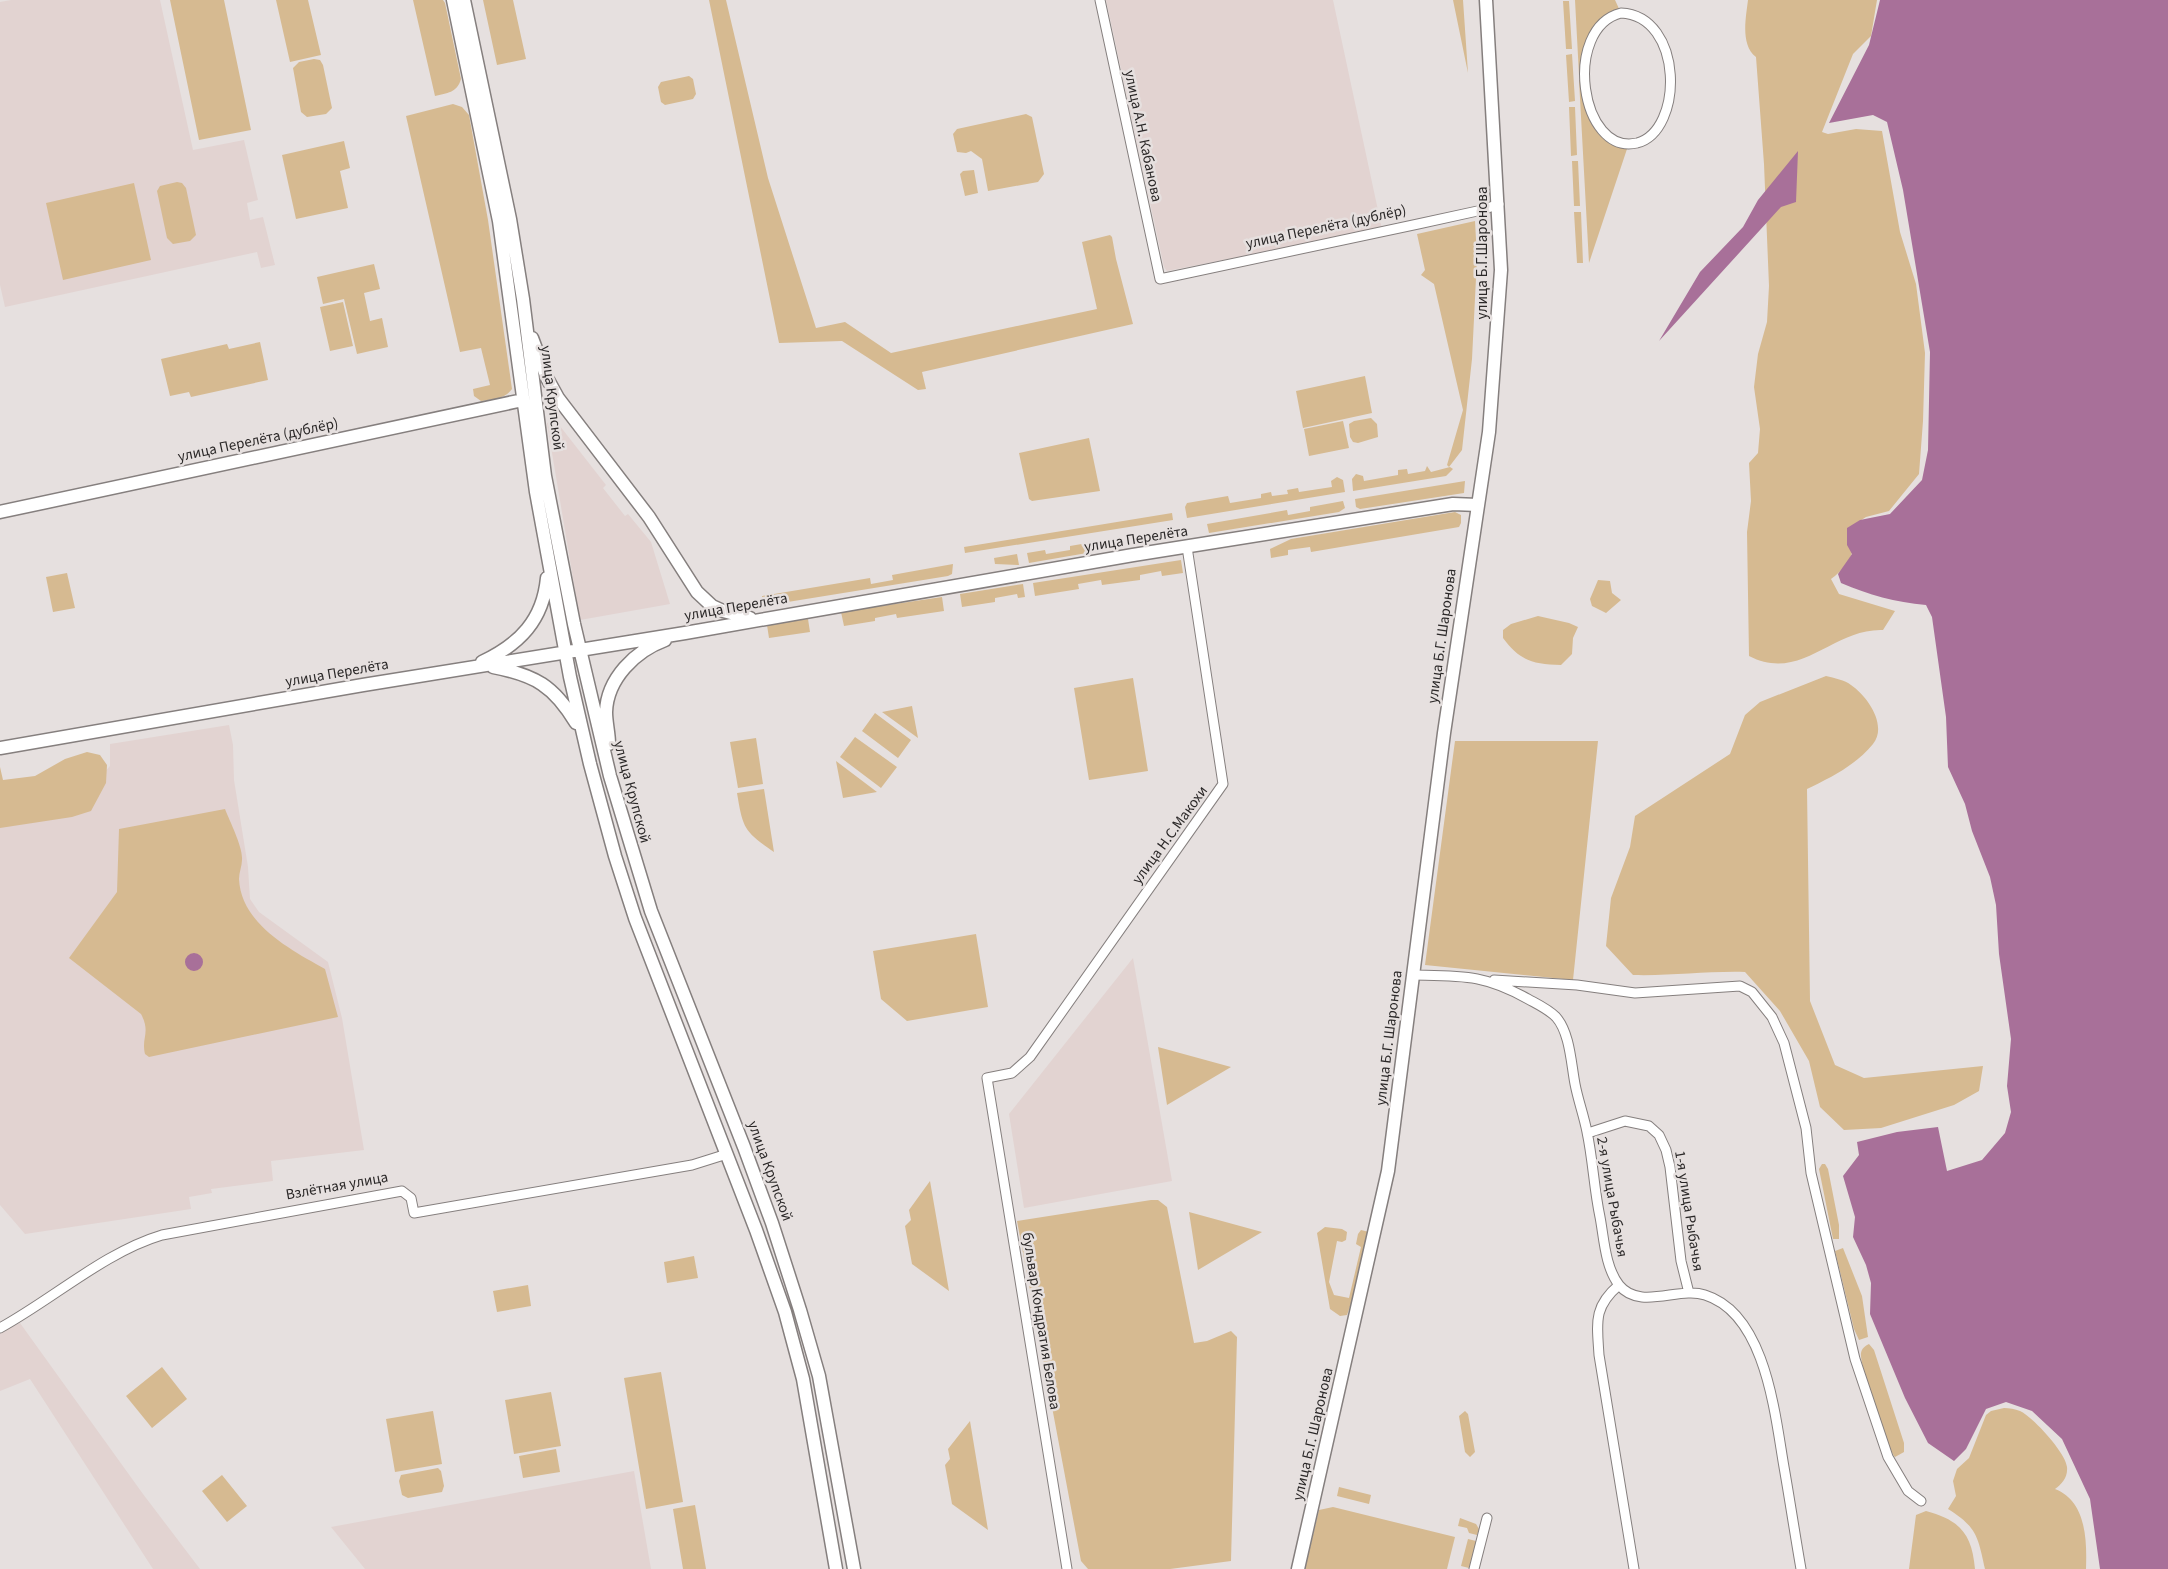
<svg xmlns="http://www.w3.org/2000/svg" width="2168" height="1569" viewBox="0 0 2168 1569" font-family="'Source Sans 3',sans-serif">
<style>
.built{fill:#e2d3d1}
.green{fill:#d6ba91}
.water{fill:#a87099}
.lines{fill:none;stroke-linecap:round;stroke-linejoin:round}
.street-casing{stroke:#857f7e;stroke-width:11}
.secondary-casing{stroke:#857f7e;stroke-width:15}
.street{stroke:#fff;stroke-width:9}
.secondary{stroke:#fff;stroke-width:12}
.labels{text-anchor:middle;dominant-baseline:central;stroke-width:5;stroke-linejoin:round;paint-order:stroke}
.street-label{font-size:15px;fill:#2b2828;stroke:#e6e0df}
</style>
<rect width="100%" height="100%" fill="#e6e0df"/>
<path class="built" d="M 11,0 L 160,0 L 193,150 L 244,140 L 258,200 L 247,203 L 250,220 L 263,217 L 275,265 L 261,268 L 257,252 L 5,307 L 0,285 L 0,2 Z
M 1106,0 L 1333,0 L 1382,229 L 1167,271 L 1164,267 Z
M 556,421 L 606,485 L 603,488 L 625,516 L 628,514 L 651,542 L 670,604 L 580,620 L 547,423 Z
M 229,725 L 233,745 L 234,780 L 248,867 L 250,899 L 259,912 L 328,962 L 342,1018 L 364,1150 L 271,1161 L 273,1181 L 211,1189 L 212,1193 L 189,1197 L 191,1209 L 25,1234 L 0,1205 L 0,795 L 101,776 L 110,766 L 110,744 Z
M 1133,958 L 1172,1181 L 1024,1208 L 1009,1114 Z
M 20,1323 L 143,1494 L 200,1569 L 153,1569 L 30,1379 L 0,1391 L 0,1331 Z
M 634,1471 L 651,1569 L 365,1569 L 331,1527 Z"/>
<path class="green" d="M 170,0 L 224,0 L 251,130 L 199,140 Z
M 276,0 L 308,0 L 321,55 L 290,62 Z
M 413,0 L 443,0 L 445,3 L 461,79 C 457,93 447,93 435,96 Z
M 483,0 L 513,0 L 526,59 L 497,65 Z
M 709,0 L 726,0 L 768,178 L 816,328 L 845,322 L 891,353 L 1097,309 L 1082,242 L 1110,235 L 1112,237 L 1116,259 L 1133,324 L 922,372 L 926,389 L 918,390 L 842,341 L 779,343 Z
M 1453,0 L 1463,0 L 1468,73 Z
M 1575,0 L 1615,0 L 1621,13 L 1596,32 L 1584,75 L 1579,75 Z
M 1748,0 L 1877,0 L 1871,36 L 1853,54 L 1822,132 L 1828,134 L 1856,129 L 1882,131 L 1900,232 L 1916,284 L 1925,353 L 1923,421 L 1919,474 L 1889,511 L 1866,517 L 1855,524 C 1854,551 1854,562 1831,579 L 1839,594 L 1895,611 L 1883,630 C 1833,628 1801,683 1749,656 L 1747,532 L 1751,501 L 1749,463 L 1758,453 L 1760,429 L 1754,387 L 1758,354 L 1767,322 L 1769,286 L 1764,164 L 1756,57 C 1740,45 1746,17 1748,0 Z
M 1563,1 L 1569,1 L 1572,49 L 1566,49 Z
M 1572,54 L 1575,101 L 1569,102 L 1566,55 Z
M 314,59 L 320,60 L 323,65 L 332,108 L 326,114 L 307,117 L 301,112 L 293,68 L 299,62 Z
M 689,76 L 693,79 L 696,94 L 693,99 L 665,105 L 661,102 L 658,87 L 661,82 Z
M 1579,80 L 1584,80 L 1603,130 L 1629,143 L 1589,263 Z
M 453,104 L 462,107 L 469,115 L 488,220 L 512,389 C 505,399 493,399 481,401 L 474,396 L 473,389 L 490,385 L 481,348 L 460,352 L 406,116 Z
M 1569,107 L 1575,107 L 1577,155 L 1571,156 Z
M 1026,114 L 1032,117 L 1044,174 L 1038,182 L 988,191 L 982,159 L 971,151 L 966,153 L 957,152 L 953,134 L 957,129 Z
M 344,141 L 350,168 L 340,171 L 348,208 L 296,219 L 282,155 Z
M 1572,161 L 1578,161 L 1580,206 L 1574,206 Z
M 974,170 L 978,193 L 965,196 L 960,174 L 963,171 Z
M 177,182 L 182,183 L 186,188 L 196,235 L 190,241 L 173,244 L 167,238 L 157,191 L 160,186 Z
M 134,183 L 151,260 L 63,280 L 46,203 Z
M 1574,212 L 1581,212 L 1583,263 L 1577,263 Z
M 1475,221 L 1477,258 L 1472,359 L 1462,450 L 1449,467 L 1447,465 L 1463,410 L 1434,284 L 1421,275 L 1425,270 L 1417,234 Z
M 374,264 L 380,289 L 364,293 L 370,321 L 382,318 L 388,347 L 357,354 L 344,299 L 323,304 L 317,277 Z
M 343,302 L 353,346 L 330,351 L 320,307 Z
M 260,342 L 268,380 L 191,397 L 189,392 L 170,396 L 161,359 L 227,344 L 229,349 Z
M 1365,376 L 1372,413 L 1303,428 L 1296,391 Z
M 1371,418 L 1377,424 L 1378,437 L 1358,443 L 1353,442 L 1350,437 L 1349,424 L 1354,421 Z
M 1343,421 L 1349,448 L 1309,456 L 1304,429 Z
M 1089,438 L 1100,491 L 1032,501 L 1029,499 L 1019,453 Z
M 1427,466 L 1431,472 L 1450,467 L 1453,469 L 1446,476 L 1353,491 L 1352,479 L 1356,474 L 1363,476 L 1364,481 L 1398,475 L 1398,470 L 1407,469 L 1408,474 L 1425,471 Z
M 1337,477 L 1343,480 L 1345,492 L 1187,518 L 1185,507 L 1187,503 L 1228,496 L 1230,503 L 1261,498 L 1261,494 L 1271,492 L 1272,496 L 1288,494 L 1287,490 L 1298,488 L 1299,492 L 1332,487 L 1331,481 Z
M 1465,481 L 1464,493 L 1360,509 L 1356,507 L 1355,499 Z
M 1343,501 L 1345,508 L 1339,512 L 1209,533 L 1207,524 L 1287,510 L 1288,515 L 1310,511 L 1310,507 Z
M 1455,512 L 1461,515 L 1461,523 L 1459,527 L 1311,552 L 1310,547 L 1288,550 L 1288,555 L 1271,558 L 1270,549 L 1291,539 Z
M 1172,513 L 1173,520 L 965,553 L 964,547 Z
M 1176,528 L 1176,533 L 1173,539 L 1157,541 L 1135,540 L 1134,535 L 1140,534 L 1141,538 L 1163,534 L 1163,531 Z
M 1105,540 L 1106,545 L 1087,553 L 1029,563 L 1027,553 L 1045,550 L 1046,554 L 1070,550 L 1070,546 Z
M 1017,554 L 1019,565 L 995,564 L 994,558 Z
M 1181,560 L 1183,573 L 1162,576 L 1161,571 L 1140,575 L 1140,580 L 1102,585 L 1101,580 L 1078,584 L 1079,589 L 1035,596 L 1033,583 Z
M 953,564 L 952,574 L 948,576 L 763,606 L 762,596 L 870,578 L 871,584 L 893,580 L 892,575 Z
M 67,573 L 75,608 L 53,612 L 46,577 Z
M 1598,580 L 1610,581 L 1612,593 L 1621,600 L 1606,613 L 1592,606 L 1590,599 Z
M 1023,584 L 1025,597 L 1018,598 L 1017,594 L 995,598 L 995,602 L 962,607 L 960,594 Z
M 942,597 L 944,611 L 897,618 L 896,614 L 875,618 L 875,621 L 844,626 L 841,612 Z
M 1538,616 L 1569,623 L 1578,627 L 1573,638 L 1572,654 L 1561,665 C 1533,664 1520,661 1503,638 L 1503,630 L 1511,624 Z
M 808,619 L 810,632 L 769,638 L 767,625 Z
M 1826,676 C 1834,678 1845,680 1851,685 C 1867,696 1888,725 1873,744 C 1856,765 1830,778 1807,789 L 1810,1001 L 1835,1065 L 1864,1078 L 1983,1066 L 1979,1091 L 1954,1105 L 1881,1128 L 1844,1130 L 1820,1107 L 1809,1061 L 1780,1011 L 1745,972 C 1707,971 1671,976 1633,975 L 1606,946 L 1611,898 L 1630,847 L 1635,816 L 1730,754 L 1745,715 L 1760,702 Z
M 1133,678 L 1148,771 L 1089,780 L 1074,688 Z
M 912,706 L 918,738 L 882,712 Z
M 875,713 L 911,740 L 898,758 L 862,731 Z
M 855,737 L 897,767 L 881,788 L 840,757 Z
M 756,738 L 763,784 L 738,788 L 730,742 Z
M 1455,741 L 1598,741 L 1573,980 L 1425,965 Z
M 87,752 L 100,755 L 107,765 L 106,783 L 91,811 L 72,817 L 0,828 L 0,767 L 3,780 L 35,776 L 65,759 Z
M 836,761 L 877,792 L 843,798 Z
M 764,789 L 774,852 C 744,831 743,829 737,793 Z
M 225,809 C 230,822 243,847 242,860 C 242,866 239,872 239,879 C 241,924 291,950 325,969 L 338,1017 L 149,1057 L 145,1054 C 141,1037 151,1033 141,1014 L 69,958 L 117,892 L 119,829 Z
M 976,934 L 988,1007 L 907,1021 L 881,999 L 873,951 Z
M 1158,1047 L 1231,1067 L 1167,1105 Z
M 1822,1164 L 1825,1164 L 1828,1169 L 1839,1225 L 1839,1239 L 1833,1239 L 1819,1169 Z
M 930,1181 L 949,1291 L 912,1264 L 905,1226 L 911,1220 L 909,1210 Z
M 1151,1200 L 1158,1200 L 1167,1207 L 1194,1343 L 1207,1341 L 1231,1331 L 1237,1337 L 1231,1561 L 1170,1569 L 1088,1569 L 1081,1561 L 1017,1221 Z
M 1189,1212 L 1262,1232 L 1198,1270 Z
M 1325,1227 L 1342,1229 L 1347,1232 L 1346,1240 L 1342,1242 L 1337,1241 L 1329,1282 L 1334,1295 L 1349,1298 L 1361,1247 L 1356,1244 L 1358,1234 L 1361,1230 L 1369,1232 L 1355,1292 L 1347,1315 L 1340,1316 L 1330,1309 L 1317,1233 Z
M 1843,1248 L 1862,1296 L 1868,1337 L 1859,1340 L 1854,1329 L 1835,1251 Z
M 694,1256 L 698,1278 L 667,1283 L 664,1262 Z
M 528,1285 L 531,1306 L 497,1312 L 493,1291 Z
M 1869,1344 L 1874,1350 L 1904,1443 L 1904,1452 L 1895,1457 C 1887,1446 1859,1364 1861,1353 C 1862,1348 1865,1346 1869,1344 Z
M 162,1367 L 187,1399 L 152,1428 L 126,1396 Z
M 661,1372 L 683,1502 L 646,1509 L 624,1378 Z
M 551,1392 L 561,1446 L 514,1454 L 505,1400 Z
M 2004,1408 C 2009,1408 2015,1409 2020,1411 C 2033,1417 2066,1453 2067,1467 C 2068,1477 2062,1484 2055,1489 C 2086,1501 2087,1539 2086,1569 L 1985,1569 C 1978,1537 1977,1527 1948,1509 L 1956,1496 L 1953,1481 L 1957,1469 L 1969,1458 L 1986,1415 L 1991,1411 Z
M 433,1411 L 442,1464 L 395,1472 L 386,1419 Z
M 1465,1411 L 1468,1414 L 1475,1452 L 1470,1457 L 1465,1452 L 1459,1416 Z
M 970,1421 L 988,1530 L 952,1504 L 945,1465 L 950,1459 L 948,1449 Z
M 556,1449 L 560,1472 L 523,1478 L 519,1456 Z
M 438,1468 L 441,1471 L 444,1486 L 442,1492 L 408,1498 L 402,1495 L 399,1481 L 401,1475 Z
M 222,1475 L 247,1506 L 227,1522 L 202,1491 Z
M 1339,1487 L 1371,1495 L 1369,1504 L 1337,1496 Z
M 695,1505 L 706,1569 L 683,1569 L 673,1509 Z
M 1333,1507 L 1455,1537 L 1447,1569 L 1305,1569 L 1319,1510 Z
M 1926,1511 C 1960,1520 1972,1534 1975,1569 L 1909,1569 L 1916,1515 Z
M 1460,1518 L 1476,1524 L 1479,1529 L 1477,1535 L 1469,1533 L 1467,1528 L 1458,1526 Z
M 1468,1539 L 1476,1541 L 1469,1568 L 1461,1566 Z"/>
<path class="water" d="M 1880,0 L 2168,0 L 2168,1569 L 2100,1569 L 2090,1499 L 2062,1439 L 2032,1411 L 2006,1402 L 1986,1409 L 1966,1449 L 1954,1461 L 1928,1443 L 1905,1398 L 1870,1314 L 1871,1283 L 1866,1265 L 1853,1237 L 1855,1217 L 1843,1176 L 1859,1155 L 1857,1142 L 1897,1132 L 1938,1127 L 1947,1171 L 1982,1160 L 2005,1133 L 2011,1112 L 2007,1086 L 2011,1039 L 1999,954 L 1996,905 L 1990,877 L 1972,831 L 1965,804 L 1948,767 L 1946,717 L 1932,617 L 1926,605 C 1895,602 1869,595 1841,583 L 1838,574 L 1852,554 L 1847,545 L 1847,528 L 1860,520 L 1890,514 L 1922,480 L 1928,450 L 1930,352 L 1903,190 L 1887,122 L 1873,115 L 1829,123 L 1869,45 Z
M 1798,151 L 1796,202 L 1781,207 L 1659,341 L 1700,272 L 1743,227 L 1758,200 Z
M185 962a9 9 0 1 1 18 0a9 9 0 1 1-18 0Z"/>
<g class="lines">
<g class="street-casing">
<path id="street" d="M 1100,0 L 1160,279 L 1418,224 L 1482,210 L 1499,204
M 1621,13 C 1684,16 1684,131 1637,143 C 1580,156 1562,28 1621,13 Z
M 1413,975 C 1462,976 1484,974 1528,999 C 1537,1004 1548,1009 1556,1017 C 1570,1033 1571,1063 1575,1084 C 1578,1100 1584,1116 1587,1132 C 1593,1160 1594,1189 1600,1217 C 1604,1238 1605,1267 1619,1285 C 1640,1311 1679,1286 1705,1295 C 1766,1314 1775,1415 1784,1467 C 1790,1501 1795,1535 1801,1569
M 1494,980 L 1577,985 L 1635,993 L 1740,986 L 1752,992 L 1772,1017 L 1784,1043 L 1806,1128 L 1811,1173 L 1855,1359 L 1888,1457 L 1908,1491 L 1921,1501
M 1588,1133 L 1625,1121 L 1649,1126 L 1659,1135 L 1666,1150 L 1670,1167 L 1681,1261 L 1689,1293
M 1619,1285 C 1593,1307 1597,1323 1599,1355 L 1634,1569
M 0,1328 C 53,1299 105,1252 162,1235 L 402,1191 L 411,1198 L 414,1213 L 692,1165 L 727,1154
M 1067,1569 L 987,1078 L 1012,1073 L 1030,1057 L 1223,784 L 1187,547
M 1474,1569 L 1487,1518"/>
</g>
<g class="secondary-casing">
<path id="secondary" d="M 453,0 L 499,221 L 536,492 L 570,677 L 590,764 L 615,856 L 635,918 L 756,1230 L 785,1312 L 803,1379 L 836,1569
M 464,0 L 510,219 L 523,299 L 545,476 L 574,624 L 610,776 L 651,911 L 744,1147 L 772,1223 L 800,1310 L 819,1376 L 854,1569
M 532,338 L 547,378 L 558,398 L 649,517 L 697,592 L 712,606 L 723,611 L 750,618
M 0,512 L 523,400
M 482,662 C 520,644 543,620 547,578
M 493,667 C 535,675 554,686 576,723
M 609,744 C 609,733 606,723 606,712 C 607,679 635,651 665,640
M 0,748 L 363,685 L 685,633 L 1133,555 L 1453,504 L 1478,505
M 1298,1569 L 1388,1171 L 1444,733 L 1489,432 L 1501,270 L 1486,0"/>
</g>
<use href="#street" class="street"/>
<use href="#secondary" class="secondary"/>
</g>
<g class="labels">
<g class="street-label">
<text transform="translate(1143 136) rotate(78)">улица А.Н. Кабанова</text>
<text transform="translate(1326 227) rotate(-12)">улица Перелёта (дублёр)</text>
<text transform="translate(1482 253) rotate(-90)">улица Б.Г.Шаронова</text>
<text transform="translate(552 398) rotate(83)">улица Крупской</text>
<text transform="translate(258 440) rotate(-12)">улица Перелёта (дублёр)</text>
<text transform="translate(1136 539) rotate(-9)">улица Перелёта</text>
<text transform="translate(736 607) rotate(-10)">улица Перелёта</text>
<text transform="translate(1442 636) rotate(-82)">улица Б.Г. Шаронова</text>
<text transform="translate(337 673) rotate(-10)">улица Перелёта</text>
<text transform="translate(632 792) rotate(75)">улица Крупской</text>
<text transform="translate(1170 835) rotate(-54)">улица Н.С.Макохи</text>
<text transform="translate(1389 1038) rotate(-83)">улица Б.Г. Шаронова</text>
<text transform="translate(770 1171) rotate(70)">улица Крупской</text>
<text transform="translate(337 1186) rotate(-10)">Взлётная улица</text>
<text transform="translate(1612 1197) rotate(80)">2-я улица Рыбачья</text>
<text transform="translate(1689 1211) rotate(81)">1-я улица Рыбачья</text>
<text transform="translate(1041 1321) rotate(81)">бульвар Кондратия Белова</text>
<text transform="translate(1313 1434) rotate(-77)">улица Б.Г. Шаронова</text>
</g>
</g>
</svg>
